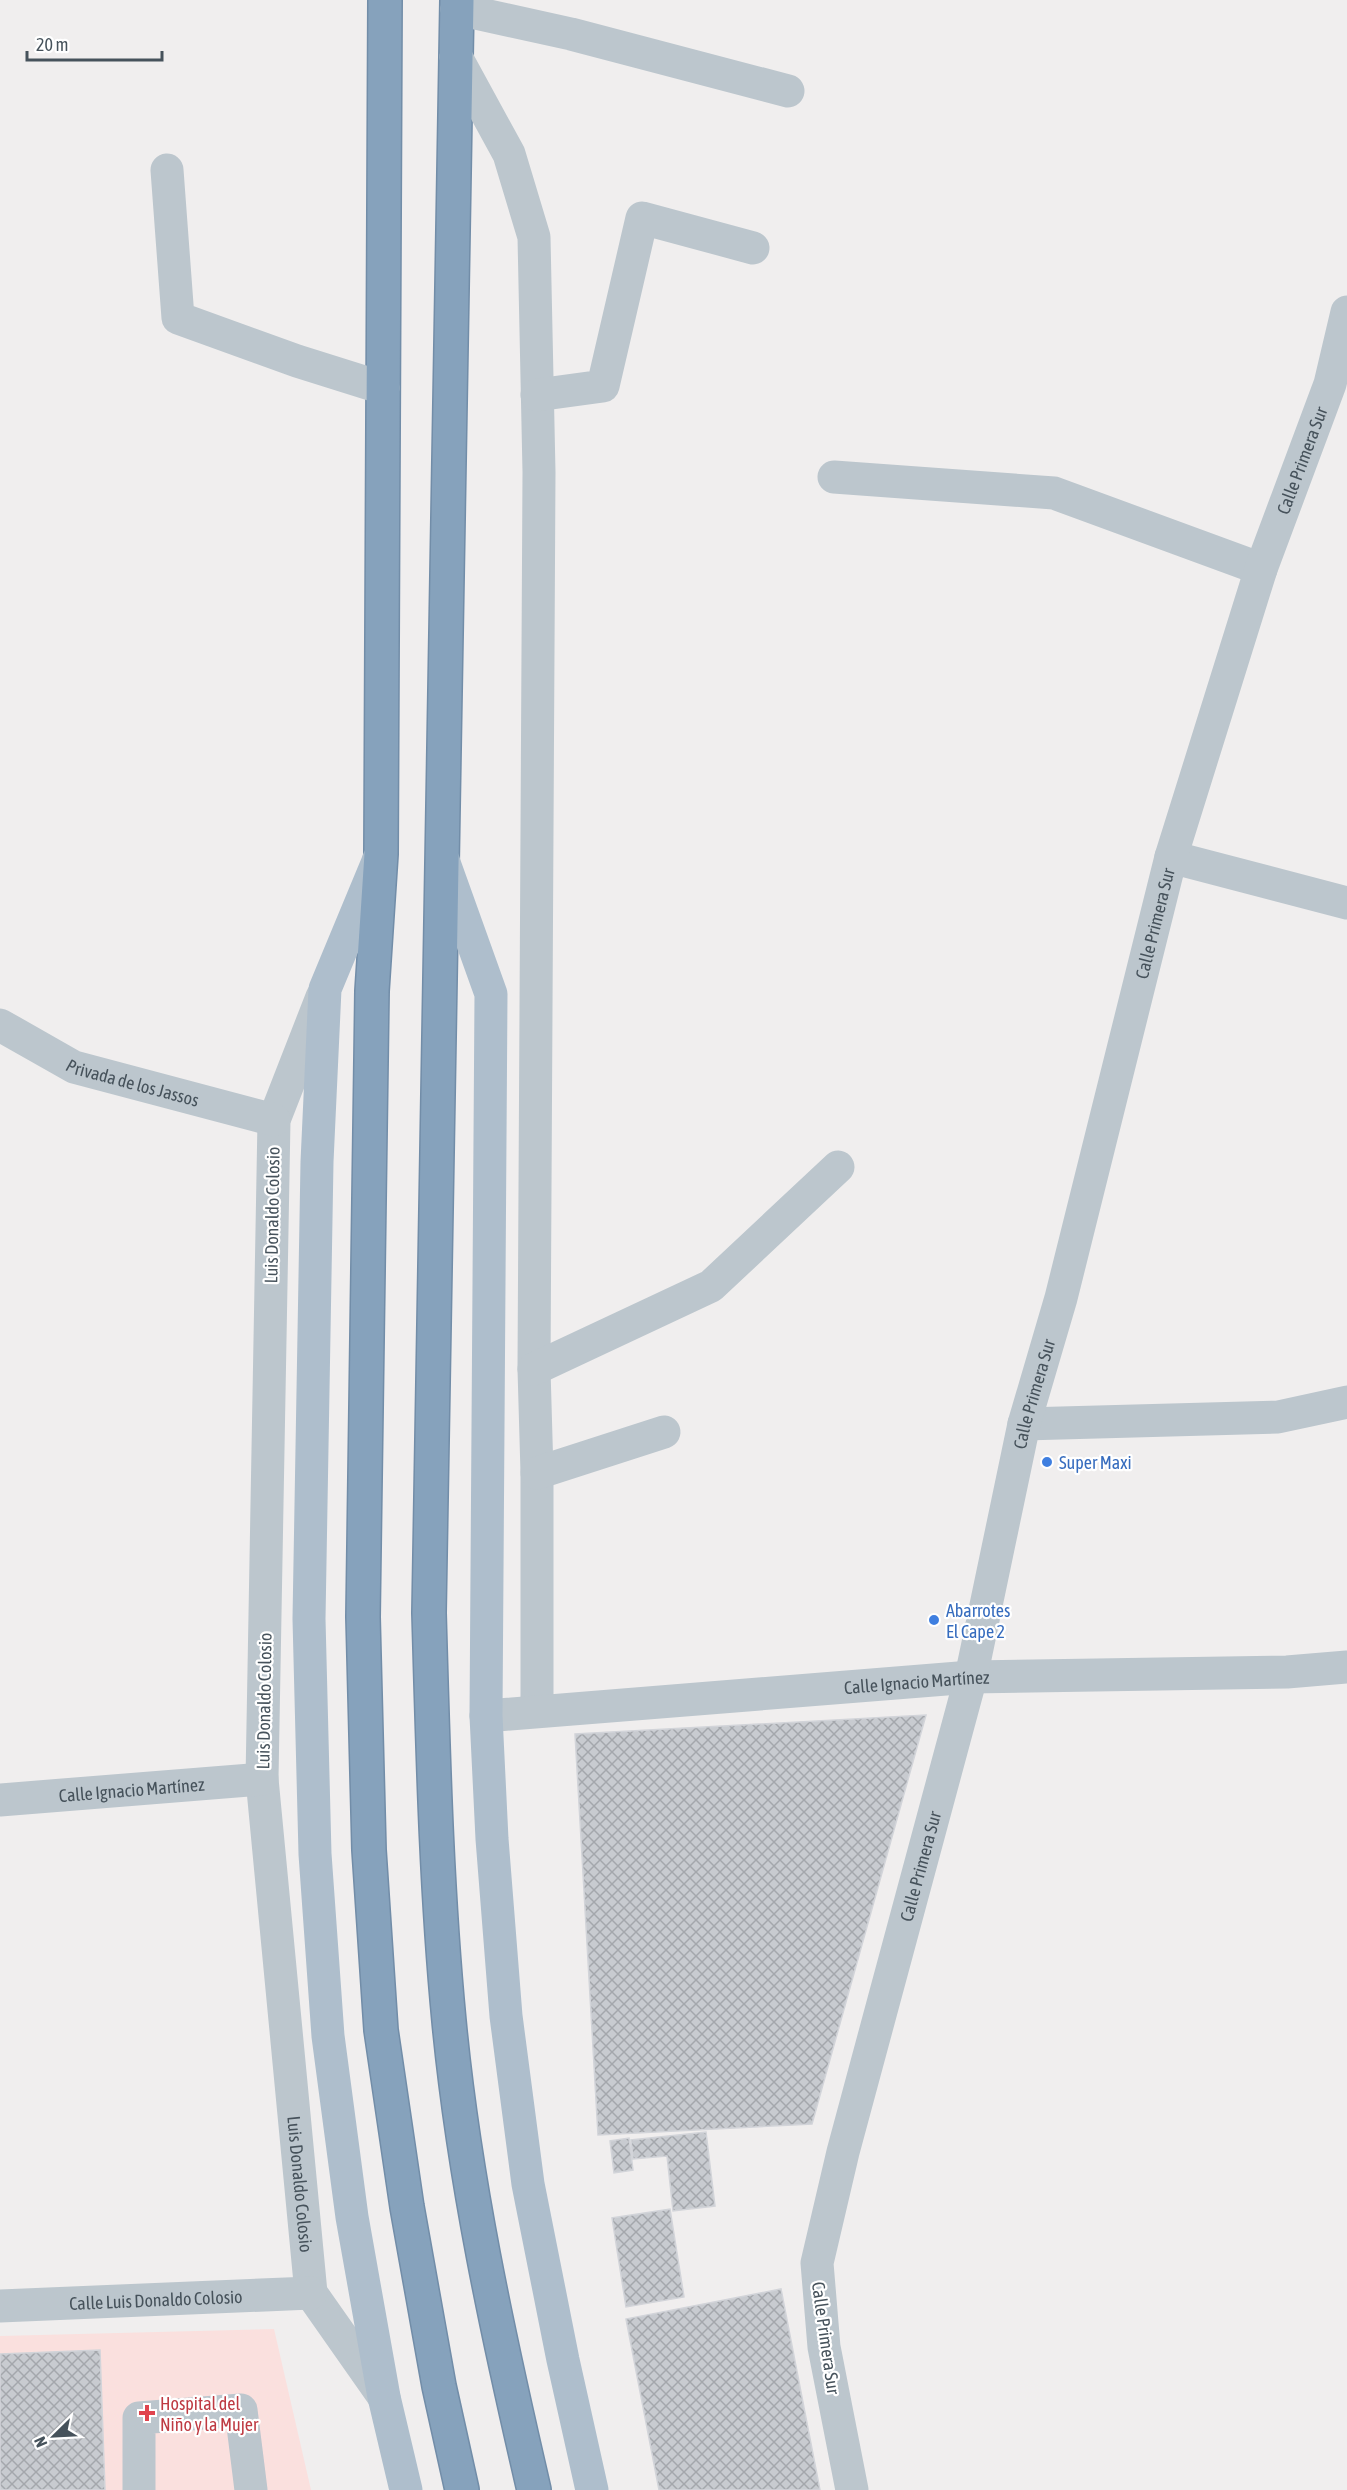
<svg xmlns="http://www.w3.org/2000/svg" width="1347" height="2490" viewBox="0 0 1347 2490" font-family="'Asap Condensed',sans-serif">
<style>
.medical{fill:#fae0de}
.building{fill:url(#building-cross-hatch);stroke:#d2d4d9;stroke-width:1.5}
.lines{fill:none;stroke-linecap:round;stroke-linejoin:round}
.highway-casing{stroke:#728da8;stroke-width:36}
.minor{stroke:#bcc6cd;stroke-width:33}
.major{stroke:#aebecc;stroke-width:33}
.highway{stroke:#86a2bc;stroke-width:33}
.shop-dot{fill:#3f7fe0;stroke:#fff;stroke-width:2}
.health-dot{fill:#e0444e;stroke:#fff;stroke-width:2}
.labels{text-anchor:middle;dominant-baseline:central;stroke-width:4.5;stroke-linejoin:round;paint-order:stroke}
.street-label{font-size:18px;fill:#46525b;stroke:#fff}
.shop-label{font-size:18px;fill:#366cbe;stroke:#fff;text-anchor:start}
.health-label{font-size:18px;fill:#be3a42;stroke:#fff;text-anchor:start}
</style>
<defs>
<pattern id="building-cross-hatch" width="8" height="8" patternUnits="userSpaceOnUse" patternTransform="scale(1.5)"><rect width="8" height="8" fill="#c8cbd0"/><path d="M0 0l8 8M0 8l8-8" fill="none" stroke="#a4a7ac"/></pattern>
</defs>
<rect width="100%" height="100%" fill="#f0eeee"/>
<path class="medical" d="M 274,2329 L 311,2490 L 0,2490 L 0,2336 Z"/>
<path class="building" d="M 926,1715 L 812,2124 L 598,2135 L 575,1734 Z
M 706,2132 L 715,2206 L 673,2211 L 667,2156 L 633,2159 L 631,2140 Z
M 629,2138 L 633,2170 L 614,2173 L 610,2141 Z
M 670,2209 L 684,2297 L 626,2307 L 612,2218 Z
M 781,2289 L 820,2490 L 659,2490 L 626,2319 Z
M 100,2350 L 105,2490 L 0,2490 L 0,2354 Z"/>
<g class="lines">
<g class="highway-casing">
<path id="highway" d="M 385,0 L 381,854 L 372,991 L 363,1617 L 369,1850 L 381,2030 L 407,2207 L 439,2386 L 462,2490
M 457,0 L 429,1613 C 433,1749 436,1885 449,2021 C 464,2179 498,2335 534,2490"/>
</g>
<g class="minor">
<path d="M 457,9 L 571,34 L 788,91"/>
<path d="M 456,57 L 509,154 L 534,237 L 539,472 L 534,1369 L 537,1473 L 537,1711"/>
<path d="M 167,170 L 178,318 L 297,361 L 383,388"/>
<path d="M 537,395 L 603,386 L 642,218 L 753,248"/>
<path d="M 834,477 L 1054,493 L 1261,569"/>
<path d="M 1171,857 L 1347,903"/>
<path id="s1" d="M 322,997 L 274,1120 L 262,1779 L 311,2293 L 384,2397"/>
<path id="s2" d="M 0,1025 L 74,1067 L 274,1120"/>
<path d="M 534,1369 L 711,1286 L 838,1167"/>
<path d="M 1024,1424 L 1278,1417 L 1347,1402"/>
<path d="M 537,1473 L 664,1432"/>
<path id="s3" d="M 486,1716 L 971,1677 L 1287,1672 L 1347,1667"/>
<path id="s4" d="M 0,1800 L 262,1779"/>
<path id="s5" d="M 0,2306 L 311,2293"/>
<path d="M 139,2490 L 139,2418 L 241,2410 L 251,2490"/>
<path id="s6" d="M 852,2490 L 824,2347 L 817,2263 L 843,2152 L 971,1677 L 1024,1424 L 1061,1298 L 1171,857 L 1261,569 L 1330,384 L 1347,312"/>
</g>
<path class="major" d="M 379,859 L 325,989 L 317,1162 L 309,1619 L 315,1854 L 328,2036 L 352,2217 L 384,2397 L 406,2490
M 443,860 L 491,994 L 486,1716 L 492,1839 L 506,2016 L 528,2184 L 563,2360 L 592,2490"/>
<use href="#highway" class="highway"/>
</g>
<g class="shop-dot">
<circle cx="1047" cy="1462" r="6"/>
<circle cx="934" cy="1620" r="6"/>
</g>
<path class="health-dot" d="M144 2404h6v6h6v6h-6v6h-6v-6h-6v-6h6z"/>
<g class="labels">
<g class="street-label">
<text stroke="none"><textPath href="#s6" startOffset="2098">Calle Primera Sur</textPath></text>
<text stroke="none"><textPath href="#s6" startOffset="1612">Calle Primera Sur</textPath></text>
<text stroke="none"><textPath href="#s2" startOffset="146">Privada de los Jassos</textPath></text>
<text transform="translate(272 1215) rotate(-89)">Luis Donaldo Colosio</text>
<text stroke="none"><textPath href="#s6" startOffset="1126">Calle Primera Sur</textPath></text>
<text stroke="none"><textPath href="#s3" startOffset="432">Calle Ignacio Martínez</textPath></text>
<text transform="translate(264 1701) rotate(-89)">Luis Donaldo Colosio</text>
<text stroke="none"><textPath href="#s4" startOffset="132">Calle Ignacio Martínez</textPath></text>
<text stroke="none"><textPath href="#s6" startOffset="640">Calle Primera Sur</textPath></text>
<text stroke="none"><textPath href="#s1" startOffset="1198">Luis Donaldo Colosio</textPath></text>
<text stroke="none"><textPath href="#s5" startOffset="156">Calle Luis Donaldo Colosio</textPath></text>
<text transform="translate(826 2338) rotate(82)">Calle Primera Sur</text>
</g>
<g class="shop-label">
<text x="1059" y="1462">Super Maxi</text>
<text x="946" y="1610">Abarrotes<tspan x="946" dy="21">El Cape 2</tspan></text>
</g>
<g class="health-label">
<text x="160" y="2403">Hospital del<tspan x="160" dy="21">Niño y la Mujer</tspan></text>
</g>
</g>
<g transform="translate(54 2436) rotate(246)" stroke="#ffffff" stroke-width="4.5" paint-order="stroke">
<path d="M0-4.5L10 22L0 15L-10 22Z" fill="#46525b"/>
<text y="-9" font-size="16" font-weight="bold" text-anchor="middle" fill="#46525b">N</text>
</g>
<path d="M27 51v9h135v-9" fill="none" stroke="#46525b" stroke-width="3"/>
<text x="36" y="51" font-size="18" fill="#46525b" stroke="#ffffff" stroke-width="4.5" paint-order="stroke">20 m</text>
</svg>
